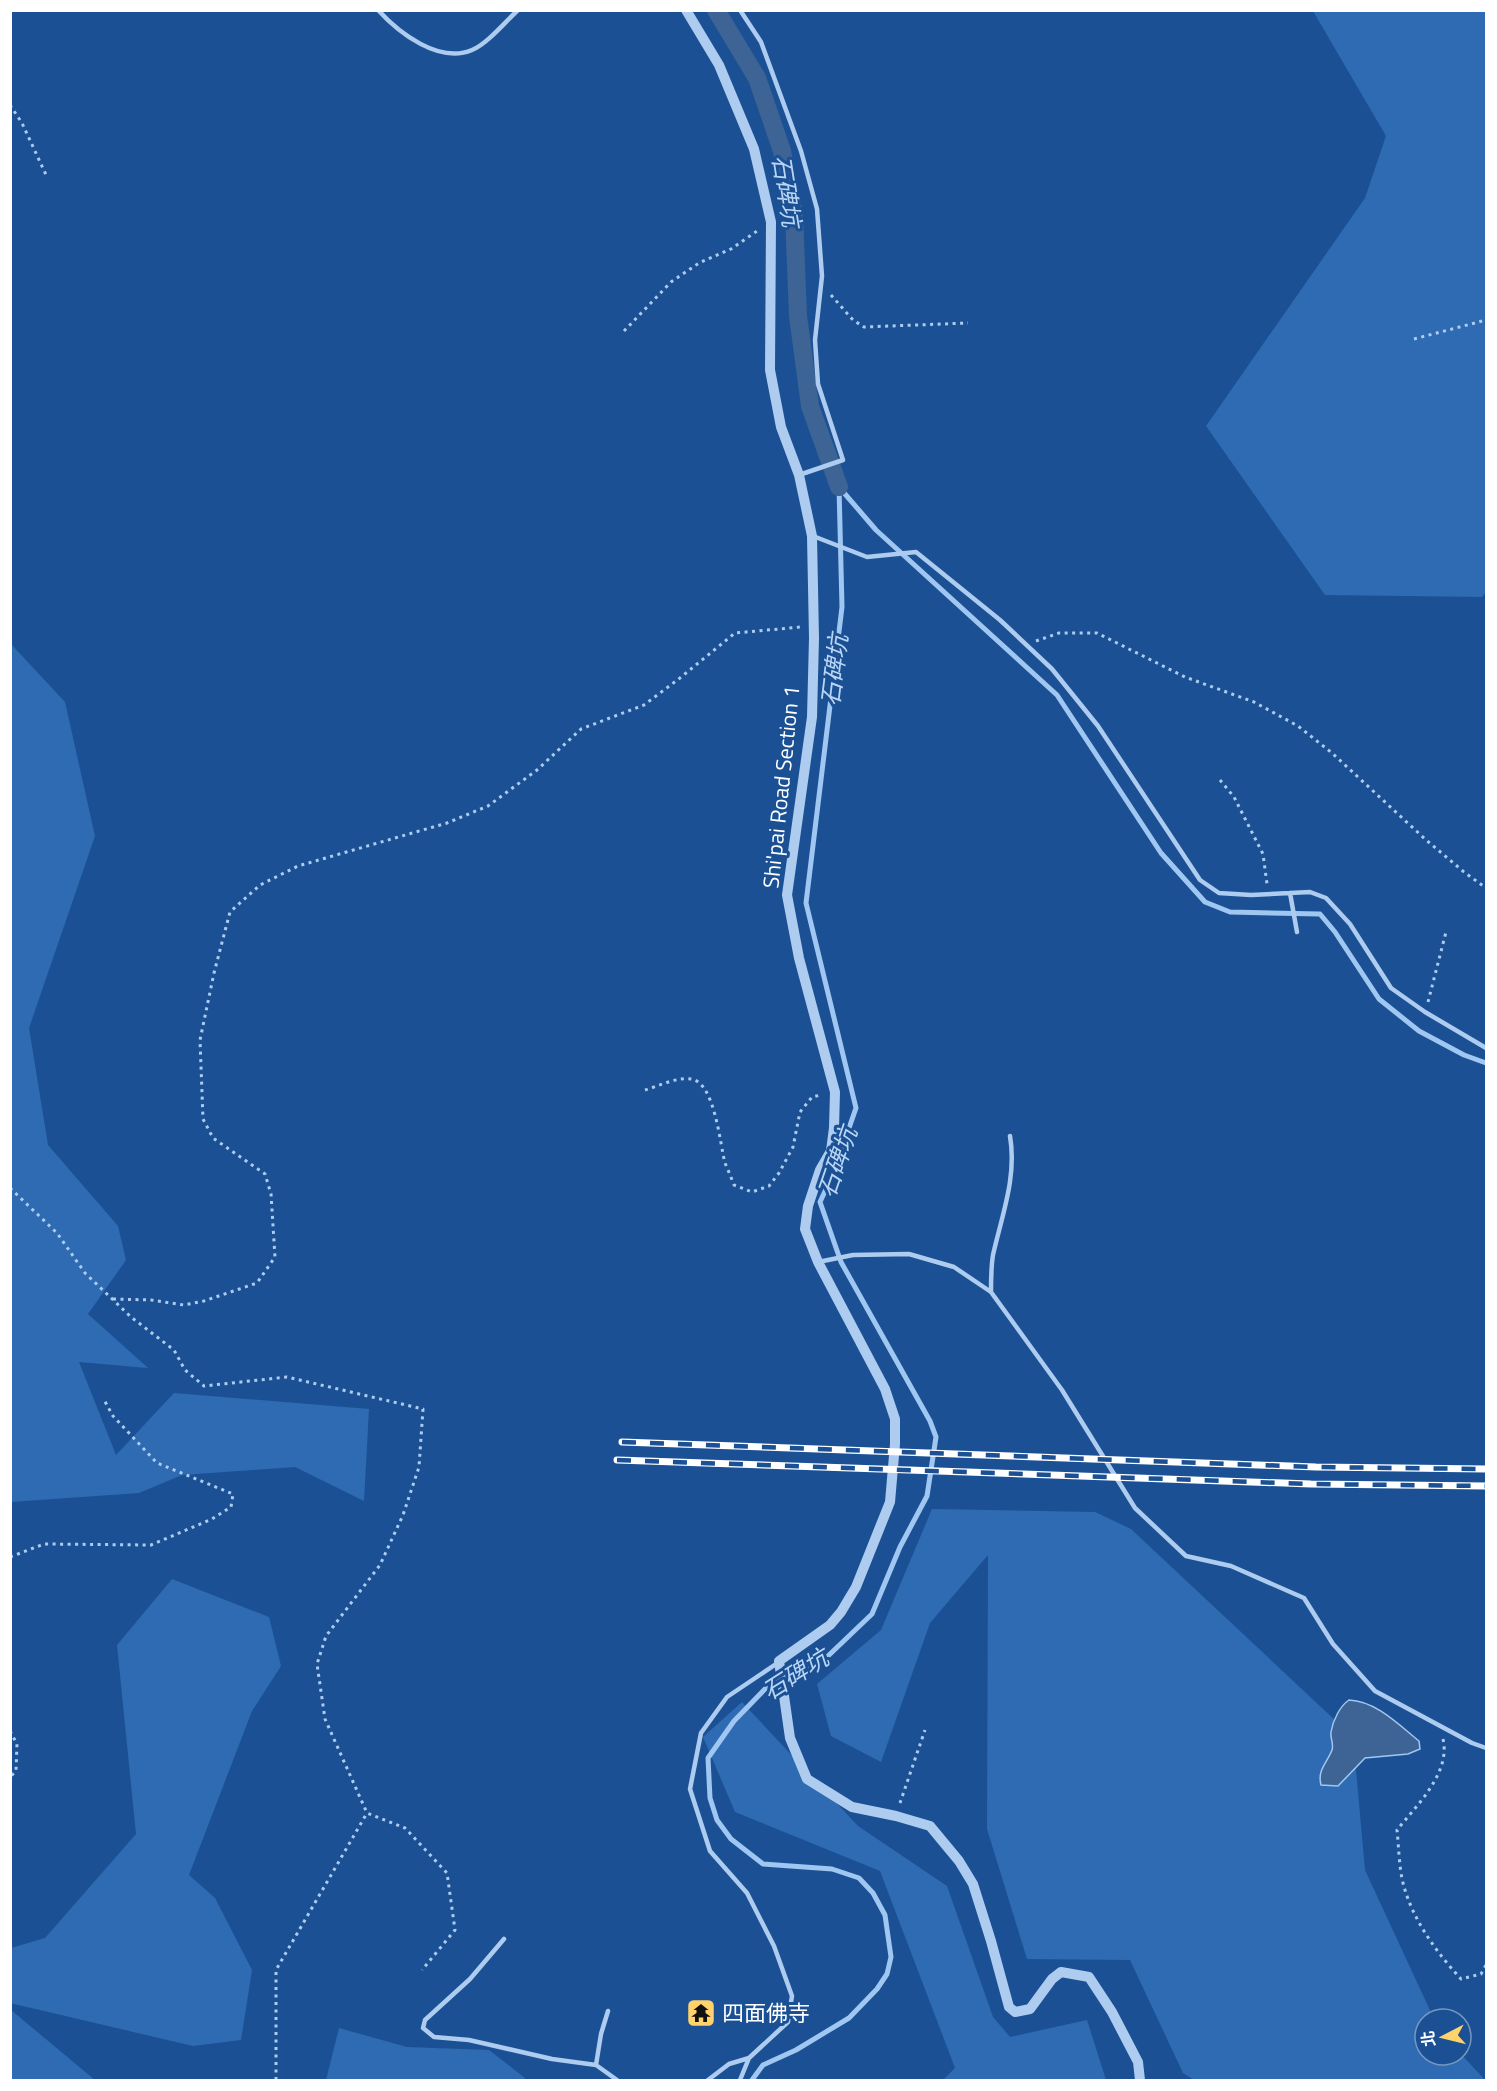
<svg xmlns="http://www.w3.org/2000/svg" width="1497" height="2091" viewBox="0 0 1497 2091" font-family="'Titillium Web','Noto Sans TC',sans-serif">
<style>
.green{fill:#2e6bb2}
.water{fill:#3d6494;stroke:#a0c7f1;stroke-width:1.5}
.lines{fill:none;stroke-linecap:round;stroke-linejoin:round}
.stream{stroke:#a0c7f1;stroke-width:5}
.canal{stroke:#3d6494;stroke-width:18}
.path{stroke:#adccef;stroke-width:3;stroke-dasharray:3 4.5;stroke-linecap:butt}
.service{stroke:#adccef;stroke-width:4.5}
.tertiary{stroke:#adccef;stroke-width:10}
.rail-casing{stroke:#fff;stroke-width:7}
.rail{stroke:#1b5194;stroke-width:4.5;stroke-dasharray:14;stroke-linecap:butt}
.labels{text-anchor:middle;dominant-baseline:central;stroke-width:6;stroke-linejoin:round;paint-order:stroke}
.street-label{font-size:22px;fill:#fff;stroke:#1b5194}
.poi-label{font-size:22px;fill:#fff;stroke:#1b5194;text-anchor:start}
.water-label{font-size:24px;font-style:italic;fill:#b9d6f6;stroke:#1b5194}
</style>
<rect width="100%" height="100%" fill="#1b5194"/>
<path class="green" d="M 1313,11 L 1486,11 L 1486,592 L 1482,597 L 1325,595 L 1206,426 L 1365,198 L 1386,136 Z
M 11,644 L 65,702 L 95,836 L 29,1028 L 48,1145 L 118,1226 L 126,1260 L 88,1314 L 148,1368 L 79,1362 L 116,1455 L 174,1393 L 369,1409 L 364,1501 L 295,1467 L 182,1475 L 139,1493 L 11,1502 Z
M 932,1509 L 1095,1512 L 1131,1529 L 1353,1737 L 1365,1870 L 1434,2019 L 1425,2019 L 1425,2055 L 1461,2054 L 1485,2080 L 1194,2080 L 1183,2073 L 1130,1960 L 1027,1959 L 987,1829 L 988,1555 L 930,1623 L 881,1762 L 831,1736 L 817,1684 L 881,1630 Z
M 172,1579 L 269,1617 L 281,1666 L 252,1711 L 189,1875 L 215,1898 L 252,1970 L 241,2040 L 193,2046 L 10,2003 L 11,1948 L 45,1938 L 136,1834 L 117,1645 Z
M 742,1702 L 858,1826 L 947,1886 L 993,2017 L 1010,2037 L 1087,2020 L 1106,2080 L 943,2080 L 955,2068 L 880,1871 L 735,1812 L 703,1737 Z
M 10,2010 L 11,2010 L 95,2080 L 11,2080 Z
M 339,2028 L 407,2047 L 489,2050 L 525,2078 L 524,2080 L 326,2080 Z"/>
<path class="water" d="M 1349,1700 C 1376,1701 1399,1725 1419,1741 L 1420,1749 L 1408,1754 L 1365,1758 L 1338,1786 L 1321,1785 C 1317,1770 1327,1763 1332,1750 C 1334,1744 1330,1738 1331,1732 C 1333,1720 1340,1706 1349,1700 Z"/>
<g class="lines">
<path class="stream" d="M 839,487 L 876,530 L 1057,695 L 1161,853 L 1205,902 L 1230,912 L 1320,914 L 1335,932 L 1379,999 L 1419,1031 L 1464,1055 L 1486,1063
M 752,2080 L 763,2065 L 796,2050 L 849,2018 L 877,1989 L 887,1974 L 891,1957 L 885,1915 L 873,1893 L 859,1878 L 832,1869 L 763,1864 L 731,1839 L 717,1820 L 710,1798 L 708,1758 L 734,1721 L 765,1689 L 828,1656 L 872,1614 L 900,1547 L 927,1496 L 936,1437 L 930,1421 L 841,1262 L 820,1202 L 833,1174 L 856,1108 L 806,903 L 842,607 L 839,487"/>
<path class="canal" d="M 716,10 L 757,78 L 782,151 L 794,215 L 798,316 L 810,406 L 839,487"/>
<path class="path" d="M 10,105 L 22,123 L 47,177
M 831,295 L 853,320 L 864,327 L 968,323
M 624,331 L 671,282 L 699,263 L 731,249 L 757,231
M 1414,339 L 1486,320
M 1036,641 L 1059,633 L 1097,633 L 1185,677 L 1254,702 L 1298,726 L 1332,753 L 1425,839 L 1464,872 L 1486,888
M 1220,780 L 1234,797 L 1263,854 L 1267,884
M 1428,1002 L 1446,932
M 645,1090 C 659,1086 676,1077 691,1079 C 715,1082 720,1145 725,1163 C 728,1170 731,1177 734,1185 L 752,1192 L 769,1186 L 779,1173 L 793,1147 L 800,1112 L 812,1097 L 821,1095
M 10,1188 L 57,1233 L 85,1273 L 131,1317 L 174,1350 L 185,1370 L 204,1386 L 287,1377 L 423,1409 L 419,1467 L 403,1515 L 380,1565 L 326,1636 L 317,1664 L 325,1719 L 367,1813 L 405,1828 L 447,1873 L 455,1930 L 422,1970
M 113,1299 L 151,1300 L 184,1305 L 204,1301 L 257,1283 L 275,1257 L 271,1194 L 265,1174 L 213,1138 L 203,1119 L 200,1040 L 214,973 L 230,912 L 260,885 L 298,866 L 447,823 L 488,806 L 537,770 L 581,729 L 644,705 L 680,678 L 735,633 L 801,627
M 10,1557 L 44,1544 L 151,1545 L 212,1519 L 231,1507 L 233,1494 L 157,1463 L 113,1416 L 103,1398
M 10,1731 L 17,1744 L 16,1771 L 10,1777
M 1443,1739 C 1451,1773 1416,1806 1397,1830 C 1399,1849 1399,1872 1405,1890 C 1415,1923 1438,1954 1461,1979 L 1481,1974 L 1486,1965
M 900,1803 L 925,1730
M 276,2080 L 276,1970 L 367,1813"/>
<path class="service" d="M 378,10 C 399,33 439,64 472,50 C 487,44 505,22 518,10
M 740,10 L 761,42 L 801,151 L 817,209 L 822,276 L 815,340 L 818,384 L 843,460 L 799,475
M 813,536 L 867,557 L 916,552 L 1000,620 L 1052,669 L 1098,726 L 1200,880 L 1219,893 L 1251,895 L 1310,892 L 1326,898 L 1350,924 L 1391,988 L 1425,1012 L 1486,1048
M 1290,893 L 1297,932
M 818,1262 L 853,1255 L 909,1254 L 954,1267 L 991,1292 L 1062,1390 L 1135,1508 L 1186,1556 L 1231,1566 L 1304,1598 L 1333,1644 L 1375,1691 L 1472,1743 L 1486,1748
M 991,1292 C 991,1280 991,1267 993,1255 C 1002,1215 1017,1177 1010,1136
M 504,1939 L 470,1979 L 425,2020 L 423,2028 L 434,2037 L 469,2040 L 552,2059 L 596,2065 L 617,2080
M 596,2065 L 601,2034 L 608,2011
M 708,2080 L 729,2064 L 749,2058
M 740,2080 L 749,2058 L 788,2022 L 792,1996 L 774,1946 L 747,1893 L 710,1851 L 690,1789 L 701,1733 L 727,1697 L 779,1662"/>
<path class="tertiary" d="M 686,10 L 719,65 L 754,149 L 771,222 L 770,370 L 781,427 L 799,475 L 812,536 L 814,638 L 812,717 L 787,895 L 799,958 L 835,1092 L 834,1128 L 831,1151 L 820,1170 L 808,1206 L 805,1229 L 818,1262 L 885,1389 L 895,1419 L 895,1444 L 890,1502 L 856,1587 L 841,1612 L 830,1625 L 779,1661 L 790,1738 L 807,1779 L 852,1807 L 896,1816 L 930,1826 L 959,1861 L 973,1884 L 991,1941 L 1009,2007 L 1015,2012 L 1030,2009 L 1052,1979 L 1061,1972 L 1089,1977 L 1112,2012 L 1138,2062 L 1140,2080"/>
<g class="rail-casing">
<path id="rail" d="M 622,1442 L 1316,1467 L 1486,1469
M 617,1460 L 1311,1484 L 1486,1486"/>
</g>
<use href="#rail" class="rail"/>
</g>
<defs>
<g id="temple-square" transform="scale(1.5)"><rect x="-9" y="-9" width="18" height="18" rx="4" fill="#ffd26b" stroke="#1b5194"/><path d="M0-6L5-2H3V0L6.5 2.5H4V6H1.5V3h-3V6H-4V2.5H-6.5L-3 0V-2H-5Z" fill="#111"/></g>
</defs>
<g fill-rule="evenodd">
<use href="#temple-square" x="701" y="2013"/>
</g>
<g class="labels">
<g class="street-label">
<text transform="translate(781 787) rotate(-84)">Shi'pai Road Section 1</text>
</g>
<g class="poi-label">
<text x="722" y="2013">四面佛寺</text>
</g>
<g class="water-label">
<text transform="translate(787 191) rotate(81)">石碑坑</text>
<text transform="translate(834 670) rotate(-83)">石碑坑</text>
<text transform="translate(837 1162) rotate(-71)">石碑坑</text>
<text transform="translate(795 1674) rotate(-32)">石碑坑</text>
</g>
</g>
<rect width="1497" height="2091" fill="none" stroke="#ffffff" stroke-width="24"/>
<g transform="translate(1443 2037) rotate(263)"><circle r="28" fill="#1b5194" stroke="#7697bf" stroke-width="1.5"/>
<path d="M0-4.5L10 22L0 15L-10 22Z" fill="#ffd26b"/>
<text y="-9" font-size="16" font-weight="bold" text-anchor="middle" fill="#ffffff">北</text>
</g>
</svg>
